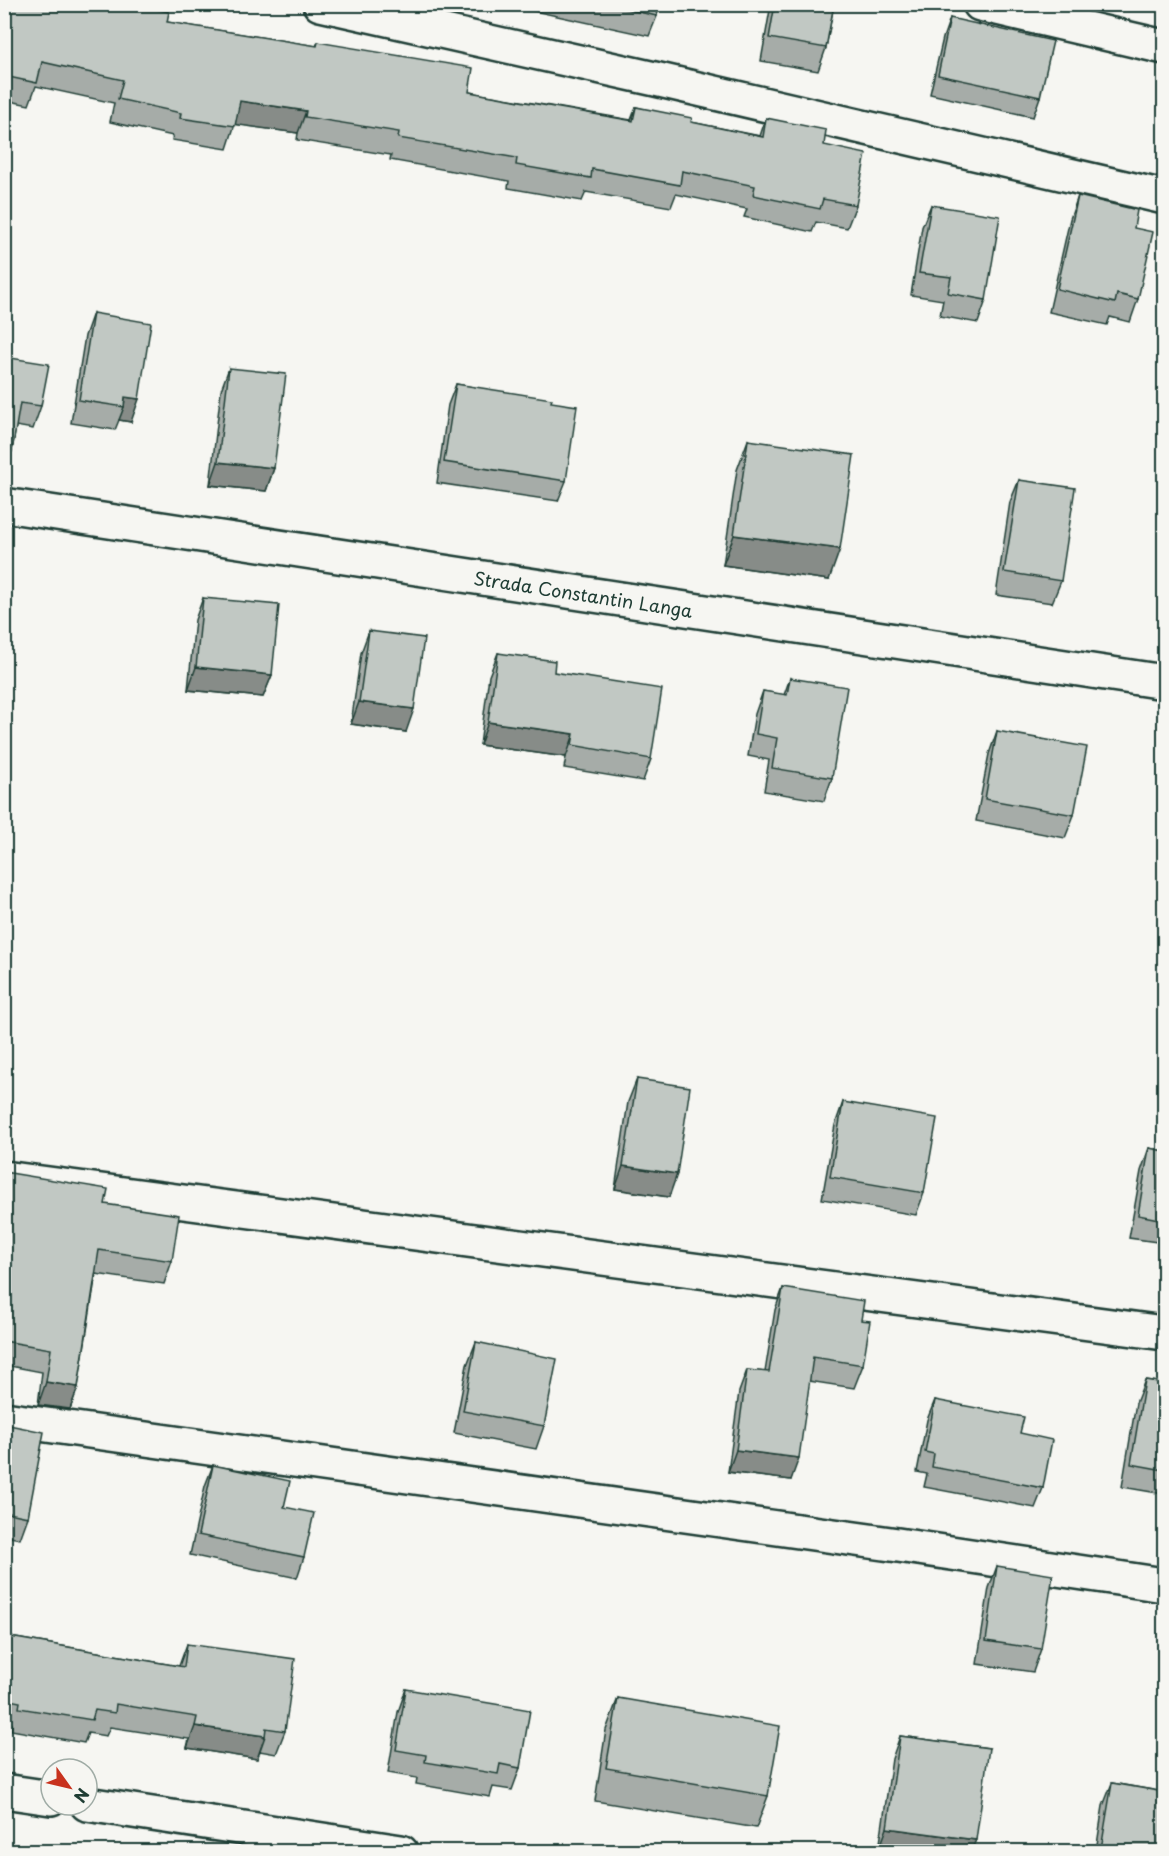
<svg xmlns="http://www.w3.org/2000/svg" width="1169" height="1856" viewBox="0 0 1169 1856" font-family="'Playpen Sans',sans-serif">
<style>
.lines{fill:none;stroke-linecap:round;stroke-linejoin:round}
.minor-casing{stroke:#1f3d34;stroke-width:38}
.minor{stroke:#f6f6f2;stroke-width:33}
.wall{fill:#a6aca8;stroke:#1f3d34;stroke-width:1.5}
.shaded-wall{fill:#878c88;stroke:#1f3d34;stroke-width:1.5}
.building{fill:#c1c8c3;stroke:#1f3d34;stroke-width:1.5}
.labels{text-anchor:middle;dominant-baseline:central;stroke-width:4.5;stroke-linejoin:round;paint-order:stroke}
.street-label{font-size:18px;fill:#1f3d34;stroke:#f6f6f2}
</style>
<rect width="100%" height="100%" fill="#f6f6f2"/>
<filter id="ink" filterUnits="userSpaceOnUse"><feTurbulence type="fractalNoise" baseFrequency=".0167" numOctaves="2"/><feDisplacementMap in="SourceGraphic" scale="12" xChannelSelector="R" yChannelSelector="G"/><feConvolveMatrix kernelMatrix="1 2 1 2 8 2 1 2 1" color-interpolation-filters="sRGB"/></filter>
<g filter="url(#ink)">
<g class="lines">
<g class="minor-casing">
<g id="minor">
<path d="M 320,4 L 655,79 L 1164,197"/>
<path d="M 980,4 L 1164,47"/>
<path id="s1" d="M 4,505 L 1164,682"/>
<path d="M 4,1178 L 1164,1333"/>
<path d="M 4,1419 L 898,1545 L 1164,1585"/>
<path d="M 4,1791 L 51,1798"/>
<path d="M 87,1804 L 401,1852"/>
</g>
</g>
<use href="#minor" class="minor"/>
</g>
<path class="wall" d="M 4,4 L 167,22 L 316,46 L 318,42 L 469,92 L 631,120 L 636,107 L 691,122 L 760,136 L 766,118 L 824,145 L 856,205 L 847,228 L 816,222 L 812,232 L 744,217 L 747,209 L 676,194 L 671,207 L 586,192 L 582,201 L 508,188 L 509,181 L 390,160 L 391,155 L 297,140 L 298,133 L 235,124 L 227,149 L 172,140 L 173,136 L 110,122 L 114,103 L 36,86 L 29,105 L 4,100 Z
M 521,4 L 659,4 L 657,16 L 649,36 L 520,8 Z
M 771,4 L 834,4 L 826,48 L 818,71 L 761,61 Z
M 950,18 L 1040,97 L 1033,117 L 930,94 L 943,38 Z
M 1078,196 L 1134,228 L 1138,299 L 1130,322 L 1110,317 L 1107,325 L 1049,312 L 1070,219 Z
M 931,205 L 986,300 L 978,323 L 940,316 L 943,300 L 911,295 L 922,227 Z
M 93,313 L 131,422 L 119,420 L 115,430 L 71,423 L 85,336 Z
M 4,357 L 41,406 L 33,429 L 16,426 L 12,451 L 4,471 Z
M 229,368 L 274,468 L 266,491 L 210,485 L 221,390 Z
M 456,384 L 551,402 L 566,481 L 558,501 L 437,483 L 448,405 Z
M 748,440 L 829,580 L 723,565 L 737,470 Z
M 1019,480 L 1061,581 L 1052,603 L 996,595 L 1010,502 Z
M 203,598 L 272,675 L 263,697 L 188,690 L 195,620 Z
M 369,631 L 406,732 L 351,724 L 361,653 Z
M 498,653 L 554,672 L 651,759 L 643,781 L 564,768 L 566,757 L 480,745 L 489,676 Z
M 790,678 L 832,778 L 824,801 L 764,791 L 769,760 L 748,756 L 755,714 L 763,691 L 784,695 Z
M 997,731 L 1074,815 L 1065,838 L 976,821 L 989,754 Z
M 637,1079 L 669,1197 L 615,1189 L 628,1102 Z
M 843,1102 L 924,1193 L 916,1215 L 822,1199 L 835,1125 Z
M 1149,1148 L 1164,1151 L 1164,1243 L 1129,1238 L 1141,1171 Z
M 4,1172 L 105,1204 L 172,1261 L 164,1284 L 96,1274 L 78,1387 L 70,1409 L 38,1405 L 42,1372 L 4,1365 Z
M 783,1288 L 861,1320 L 863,1365 L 854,1388 L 809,1381 L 791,1480 L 728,1472 L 739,1392 L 747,1370 L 765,1372 L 775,1310 Z
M 476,1342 L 544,1426 L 536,1449 L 454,1433 L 467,1365 Z
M 1145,1380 L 1164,1383 L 1164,1494 L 1122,1487 L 1136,1403 Z
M 935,1400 L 1020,1433 L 1043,1488 L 1035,1508 L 924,1487 L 927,1474 L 917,1472 L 927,1420 Z
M 4,1424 L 28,1517 L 20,1539 L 4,1536 Z
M 213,1465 L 284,1507 L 304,1557 L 297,1578 L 190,1555 L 205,1486 Z
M 997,1566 L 1041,1649 L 1033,1672 L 977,1664 L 989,1588 Z
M 4,1636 L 179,1666 L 187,1644 L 285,1731 L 276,1754 L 260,1751 L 257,1759 L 187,1748 L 189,1739 L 110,1727 L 106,1736 L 88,1733 L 84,1743 L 11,1730 L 12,1724 L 4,1723 Z
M 406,1689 L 520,1768 L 512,1790 L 493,1787 L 490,1797 L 416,1784 L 417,1778 L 388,1773 L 398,1712 Z
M 618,1698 L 768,1796 L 756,1828 L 595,1801 L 606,1730 Z
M 900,1736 L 989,1748 L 879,1850 L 892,1759 Z
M 1112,1783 L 1164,1792 L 1164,1851 L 1096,1851 L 1103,1806 Z"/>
<path class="shaded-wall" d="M 240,101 L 306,111 L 298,133 L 231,124 Z
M 125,397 L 139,399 L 131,422 L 119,420 L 124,407 Z
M 218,462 L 274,468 L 266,491 L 210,485 Z
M 734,535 L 840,549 L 829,580 L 723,565 Z
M 196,667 L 272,675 L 263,697 L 188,690 Z
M 359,702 L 414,709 L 406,732 L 351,724 Z
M 488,722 L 574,734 L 566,757 L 480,745 Z
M 623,1166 L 677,1174 L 669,1197 L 615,1189 Z
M 46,1382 L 78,1387 L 70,1409 L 38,1405 Z
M 736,1450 L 799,1458 L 791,1480 L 728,1472 Z
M 195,1726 L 265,1736 L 257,1759 L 187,1748 Z
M 887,1828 L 976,1840 L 971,1851 L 886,1851 L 879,1850 Z"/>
<path class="building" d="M 4,4 L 133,4 L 169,12 L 167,22 L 317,46 L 318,42 L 473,68 L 469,92 L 633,121 L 636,107 L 692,118 L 691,122 L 763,137 L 766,118 L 826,130 L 824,145 L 866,154 L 856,205 L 823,199 L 820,209 L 753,195 L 755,186 L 682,171 L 680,185 L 592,169 L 591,178 L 516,165 L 517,158 L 398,138 L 399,132 L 305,117 L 306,111 L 240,101 L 235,126 L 180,118 L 181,113 L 118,99 L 123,80 L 42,62 L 37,83 L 4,76 Z
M 604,4 L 659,4 L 657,16 Z
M 775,4 L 834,4 L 826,48 L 769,38 Z
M 950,18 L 1053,41 L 1040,97 L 938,75 Z
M 1078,196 L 1137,210 L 1134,228 L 1153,232 L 1138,299 L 1117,294 L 1115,303 L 1057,289 Z
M 931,205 L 1000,216 L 986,300 L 948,293 L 951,277 L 919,273 Z
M 93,313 L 151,323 L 139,399 L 125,397 L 124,407 L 79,400 Z
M 4,357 L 49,364 L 41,406 L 20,403 L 12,451 L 4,449 Z
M 229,368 L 286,374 L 274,468 L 218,462 Z
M 456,384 L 552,399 L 551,402 L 577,406 L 566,481 L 444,462 Z
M 748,440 L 854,455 L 840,549 L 734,535 Z
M 1019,480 L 1075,488 L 1061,581 L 1004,572 Z
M 203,598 L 279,605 L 272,675 L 196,667 Z
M 369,631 L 424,638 L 414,709 L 359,702 Z
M 498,653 L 555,661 L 554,672 L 662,689 L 651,759 L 572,745 L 574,734 L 488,722 Z
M 790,678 L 847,687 L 832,778 L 772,768 L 777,738 L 756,734 L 763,691 L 787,695 Z
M 997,731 L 1087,747 L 1074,815 L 985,799 Z
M 637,1079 L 690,1087 L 677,1174 L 623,1166 Z
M 843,1102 L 937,1118 L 924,1193 L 830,1177 Z
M 1149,1148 L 1164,1151 L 1164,1220 L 1138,1215 Z
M 4,1172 L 108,1189 L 105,1204 L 179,1215 L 172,1261 L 99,1250 L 78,1387 L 46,1382 L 51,1349 L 4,1341 Z
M 783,1288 L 864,1301 L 861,1320 L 870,1321 L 863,1365 L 813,1357 L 799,1458 L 736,1450 L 747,1370 L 769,1372 Z
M 476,1342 L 557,1359 L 544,1426 L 463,1411 Z
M 1145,1380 L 1164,1383 L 1164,1470 L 1131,1464 Z
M 935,1400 L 1024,1417 L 1020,1433 L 1052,1440 L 1043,1488 L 932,1467 L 934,1454 L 925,1452 Z
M 4,1424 L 44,1432 L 28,1517 L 4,1512 Z
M 213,1465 L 290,1481 L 284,1507 L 314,1513 L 304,1557 L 198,1535 Z
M 997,1566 L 1053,1575 L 1041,1649 L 986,1641 Z
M 4,1636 L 184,1667 L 187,1644 L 295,1659 L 285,1731 L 266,1728 L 265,1736 L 195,1726 L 197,1717 L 116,1704 L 115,1713 L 95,1710 L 92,1720 L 19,1708 L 20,1702 L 4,1699 Z
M 406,1689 L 530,1710 L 520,1768 L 500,1764 L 498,1774 L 425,1762 L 426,1755 L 396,1750 Z
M 618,1698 L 780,1726 L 768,1796 L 606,1768 Z
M 900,1736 L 989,1748 L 976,1840 L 887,1828 Z
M 1112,1783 L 1164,1792 L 1164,1851 L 1152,1849 L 1151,1851 L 1116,1851 L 1101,1849 Z"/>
</g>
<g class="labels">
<g class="street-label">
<text stroke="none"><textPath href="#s1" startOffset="586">Strada Constantin Langa</textPath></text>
</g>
</g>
<rect width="1169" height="1856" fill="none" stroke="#f6f6f2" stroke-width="24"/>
<rect x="12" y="12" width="1145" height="1832" fill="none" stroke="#1f3d34" stroke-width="2" filter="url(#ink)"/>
<g transform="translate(69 1787) rotate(124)"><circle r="28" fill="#f6f6f2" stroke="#a0aca6" stroke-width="1.5"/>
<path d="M0-4.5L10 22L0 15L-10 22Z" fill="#c8321e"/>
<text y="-9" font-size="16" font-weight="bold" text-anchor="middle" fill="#1f3d34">N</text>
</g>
</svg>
